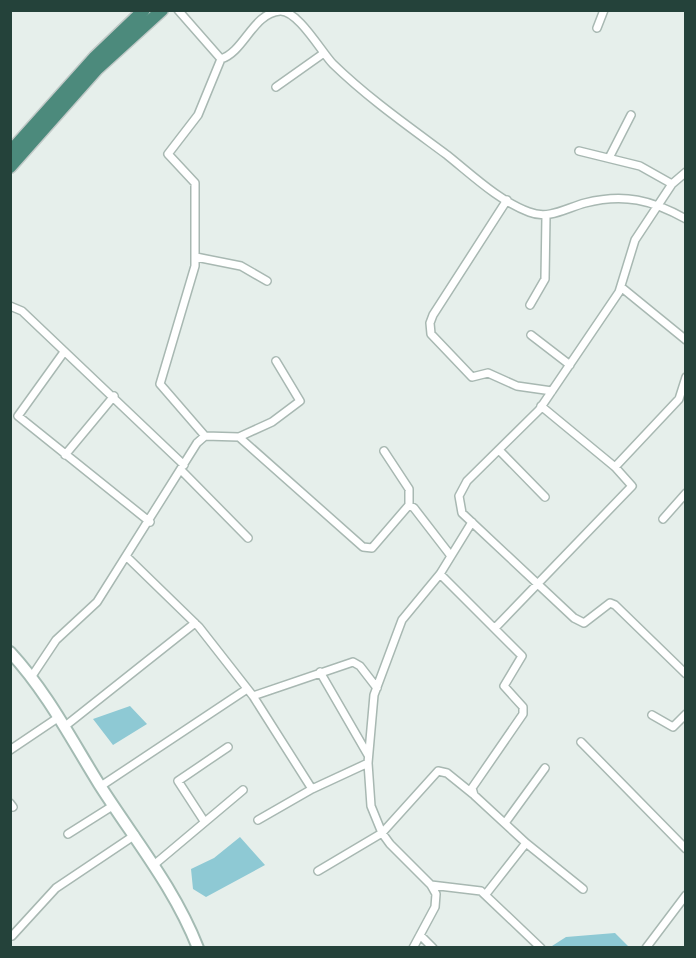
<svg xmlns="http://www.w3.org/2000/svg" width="696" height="958" viewBox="0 0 696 958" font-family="Poppins,sans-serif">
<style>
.water{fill:#8ec9d4}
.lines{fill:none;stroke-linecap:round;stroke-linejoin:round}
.minor-casing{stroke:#a8b8b2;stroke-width:10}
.secondary-casing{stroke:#a4bbb3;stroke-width:14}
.trunk-casing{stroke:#c2cac8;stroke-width:15}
.minor{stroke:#fff;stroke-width:7}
.secondary{stroke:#fff;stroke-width:10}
.trunk{stroke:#4c8a7c;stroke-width:12}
</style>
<rect width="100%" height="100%" fill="#e6efeb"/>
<path class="water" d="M 130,706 L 147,724 L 113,745 L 93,719 Z
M 240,837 L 265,865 L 206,897 L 193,889 L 191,869 L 214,858 Z
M 615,933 L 629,947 L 552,946 L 566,937 Z"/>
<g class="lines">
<g class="minor-casing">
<path id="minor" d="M 178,10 L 221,59 C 244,52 253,13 280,11 C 298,10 322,53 333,64 C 368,98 408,126 447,155 C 472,175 499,201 529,212 C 549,220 566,208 585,203 C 624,193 652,200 686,219
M 597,28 L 604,10
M 276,87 L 324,53
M 579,151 L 640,166 L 672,184
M 609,158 L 631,115
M 686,172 L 672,184 L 635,240 L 619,292 L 539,410 L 467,481 L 459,496 L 462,513 L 574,618 L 584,623 L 610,603 L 615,605 L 686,674
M 507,200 L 433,315 L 430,323 L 431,334 L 472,377 L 488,373 L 517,386 L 552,391
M 196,257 L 241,266 L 267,281
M 621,287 L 686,340
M 530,305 L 545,279 L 546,216
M 10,306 L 22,311 L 184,465
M 531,335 L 570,365
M 64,352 L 18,416 L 150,522
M 205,436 L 160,384 L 195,266 L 195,183 L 168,154 L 198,115 L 221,59
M 239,437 L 363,547 L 372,548 L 409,505 L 414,508 L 451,556
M 499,450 L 545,497
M 384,451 L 409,489 L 409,505
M 65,455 L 114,396
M 615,467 L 679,399 L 686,377
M 181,470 L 248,538
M 663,519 L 686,493
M 127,557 L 199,627 L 253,696 L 312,789
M 440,574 L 522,656 L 504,686 L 523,707 L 523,714 L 472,788 L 474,795 L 526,843 L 486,894
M 495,628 L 632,486 L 615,467 L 541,406
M 320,672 L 368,755
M 32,676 L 56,640 L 97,602 L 197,443 L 205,436 L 239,437 L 272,422 L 300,401 L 276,361
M 253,696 L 353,662 L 360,666 L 377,688
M 652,715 L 673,727 L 686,714
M 64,727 L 195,623
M 581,742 L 686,849
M 10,750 L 59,717
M 101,786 L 247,689
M 10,803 L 13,807
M 258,820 L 312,789 L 368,763
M 204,821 L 178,781 L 228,747
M 505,823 L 545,768
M 68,834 L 114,805
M 526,843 L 583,889
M 155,864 L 243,790
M 318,871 L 382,833 L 438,771 L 447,773 L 473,794
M 431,885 L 481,891 L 541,948
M 420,935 L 433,948
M 12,936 L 56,888 L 135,835
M 413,948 L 435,907 L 436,894 L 431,885 L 390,844 L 382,833 L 371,806 L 368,763 L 374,695 L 402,620 L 440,574 L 472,522
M 646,948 L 686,895"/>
</g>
<g class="secondary-casing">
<path id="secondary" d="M 10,652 C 47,692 71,739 99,784 C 134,839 174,887 198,948"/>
</g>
<g class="trunk-casing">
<path id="trunk" d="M 10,152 L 95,57 L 144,10
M 10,167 L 97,69 L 162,10"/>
</g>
<use href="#minor" class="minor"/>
<use href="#secondary" class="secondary"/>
<use href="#trunk" class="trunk"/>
</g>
<rect width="696" height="958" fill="none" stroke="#24423a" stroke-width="24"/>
</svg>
